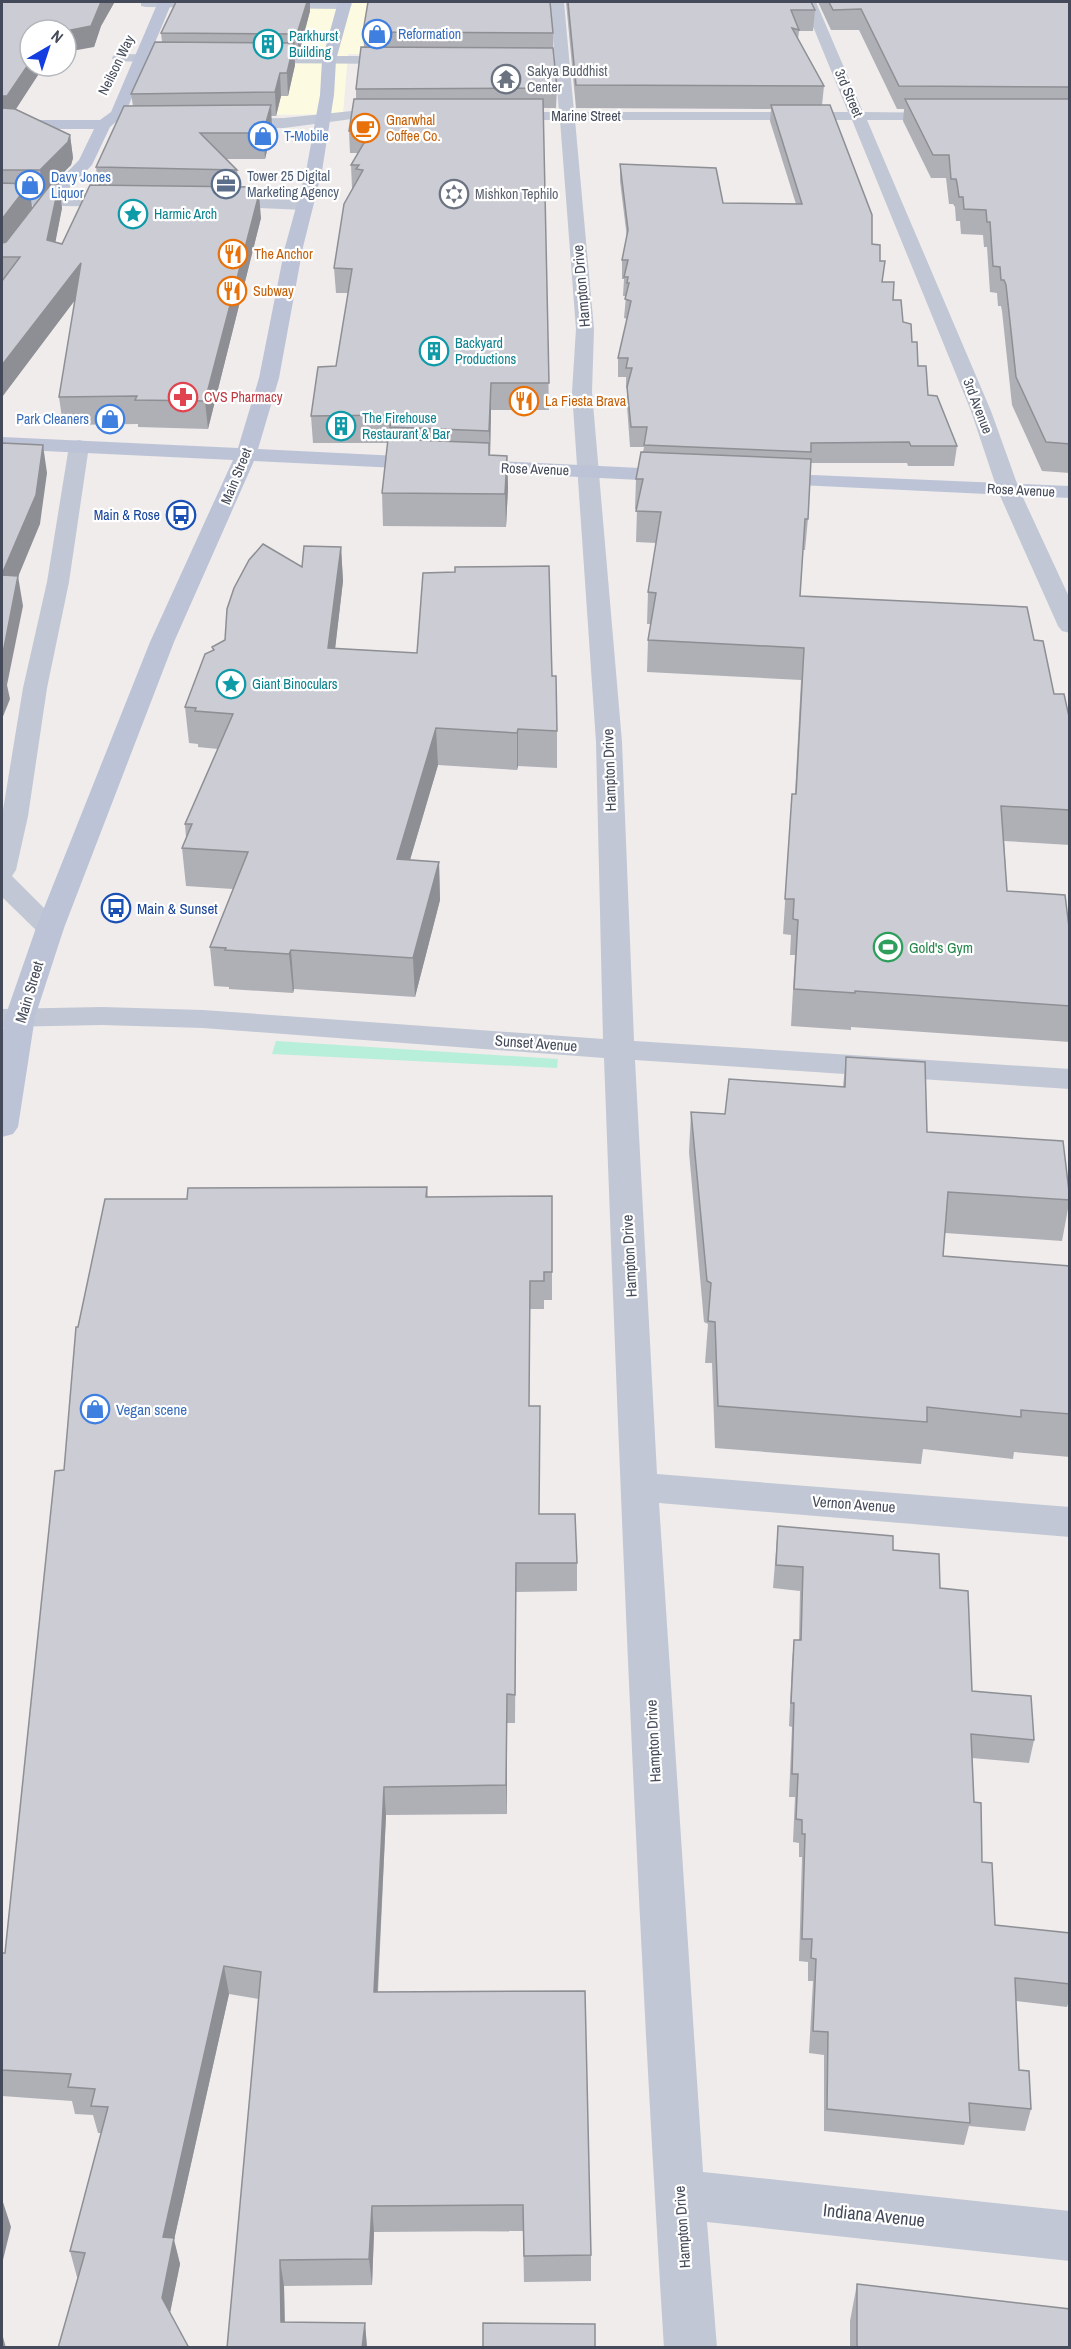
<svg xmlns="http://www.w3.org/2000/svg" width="1071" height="2349" viewBox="0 0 1071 2349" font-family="'Archivo Narrow',sans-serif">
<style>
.commercial{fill:#fcfbe2}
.green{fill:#b7efda}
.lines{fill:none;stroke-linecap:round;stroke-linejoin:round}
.street{fill:#c1c7d4;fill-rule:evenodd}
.secondary{fill:#bdc3d6;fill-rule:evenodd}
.wall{fill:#afafb6;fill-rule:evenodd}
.shaded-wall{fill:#8e8f94}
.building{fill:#cbccd4;stroke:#8e8f94;stroke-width:1.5}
.labels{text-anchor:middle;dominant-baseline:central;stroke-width:4.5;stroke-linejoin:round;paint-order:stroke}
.far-shop-label{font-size:14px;fill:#366cbe;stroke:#fff;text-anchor:start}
.far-culture-label{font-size:14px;fill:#0d838f;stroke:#fff;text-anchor:start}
.far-street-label{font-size:14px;fill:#444a59;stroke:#fff}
.far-worship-label{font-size:14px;fill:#5b616d;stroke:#fff;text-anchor:start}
.far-food-label{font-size:14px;fill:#c56008;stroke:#fff;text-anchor:start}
.far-service-label{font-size:14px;fill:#4e5e75;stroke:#fff;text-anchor:start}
.far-health-label{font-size:14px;fill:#be3a42;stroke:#fff;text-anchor:start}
.far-transit-label{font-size:14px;fill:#164399;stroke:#fff;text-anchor:end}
.street-label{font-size:15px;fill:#444a59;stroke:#fff}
.transit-label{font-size:15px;fill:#164399;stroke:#fff;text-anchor:start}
.leisure-label{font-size:15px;fill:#27864d;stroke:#fff;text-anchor:start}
.shop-label{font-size:15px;fill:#366cbe;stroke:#fff;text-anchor:start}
.near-street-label{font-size:18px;fill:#444a59;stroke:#fff}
</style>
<rect width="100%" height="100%" fill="#efeceb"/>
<path class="commercial" d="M 248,2 L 473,2 L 475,55 L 348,54 L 343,114 L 211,116 Z"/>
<path class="green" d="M 276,1041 L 558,1059 L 557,1068 L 272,1054 Z"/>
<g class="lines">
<path class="street" d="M 141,2 L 347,2 L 352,5 L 345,9 L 146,7 L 141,6 Z
M 550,2 L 564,2 L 574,112 L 848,112 L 803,2 L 816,2 L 863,112 L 953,113 L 955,116 L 953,119 L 948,120 L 867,120 L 991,411 L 1019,489 L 1070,599 L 1070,633 L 1062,631 L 1058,626 L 997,489 L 971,411 L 852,120 L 575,120 L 594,329 L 592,392 L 622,742 L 634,1041 L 1070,1069 L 1070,1089 L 635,1060 L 657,1474 L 1070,1507 L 1070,1537 L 659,1503 L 703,2172 L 1070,2211 L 1070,2261 L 707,2222 L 717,2348 L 664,2348 C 637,1918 620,1488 604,1058 L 203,1028 L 102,1025 L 2,1027 L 2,1009 L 102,1007 L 203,1010 L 603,1039 L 596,742 L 572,392 L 576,329 L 560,120 L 498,120 L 491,116 L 498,112 L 559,112 Z
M 119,54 L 179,55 L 186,59 L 179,63 L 114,61 L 112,58 L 114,55 Z
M 249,56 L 404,56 L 411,60 L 404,64 L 244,63 L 242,60 Z
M 352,111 L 396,112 L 403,116 L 396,120 L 352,119 L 284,128 L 226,129 L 218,124 L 226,119 L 284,118 Z
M 2,195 L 126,197 L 134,202 L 126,207 L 2,205 Z
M 216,198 L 304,200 L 312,205 L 304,210 L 210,206 L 208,203 L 210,200 Z
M 79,440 L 86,442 L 89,446 L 69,582 L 47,688 L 28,816 L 16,870 L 12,876 L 64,928 L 60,934 L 50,937 L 40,934 L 2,897 L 2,816 L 23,688 L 47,582 L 69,446 L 72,442 Z"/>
<path class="secondary" d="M 158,2 L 172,2 L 125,114 L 110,127 L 92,165 L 55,203 L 8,266 L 2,267 L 2,251 L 43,197 L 79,160 L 94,129 L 2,129 L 2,120 L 100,120 L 111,112 Z
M 338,2 L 352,2 L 336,60 L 334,95 L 322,171 L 303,247 L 279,378 L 258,449 L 681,470 L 688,472 L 692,476 L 688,480 L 681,482 L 254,461 L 174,642 L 64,928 L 35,1017 L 18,1127 L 13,1134 L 2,1137 L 2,1036 L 5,1017 L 36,928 L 150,642 L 233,460 L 2,449 L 2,437 L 238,448 L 259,378 L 285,247 L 306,171 L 320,95 L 322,60 Z
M 766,473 L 1070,486 L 1070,498 L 759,483 L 755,479 L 759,475 Z"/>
</g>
<path class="wall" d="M 2,2 L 114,3 L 101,26 L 94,47 L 66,30 L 16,109 L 70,135 L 73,158 L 71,165 L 52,184 L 62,208 L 55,242 L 62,244 L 98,185 L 96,167 L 133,106 L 131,94 L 162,42 L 161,33 L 310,11 L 299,53 L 294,53 L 295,65 L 288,96 L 281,96 L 276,116 L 271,116 L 272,130 L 265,159 L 227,159 L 237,170 L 239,187 L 261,218 L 208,429 L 138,427 L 138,424 L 63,425 L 59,397 L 75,300 L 2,397 ZM 30,193 L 43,193 L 6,242 L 32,208 Z
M 566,2 L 811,2 L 815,10 L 813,31 L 799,31 L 798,39 L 824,86 L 822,105 L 872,244 L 880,261 L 883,282 L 893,300 L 912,342 L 918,366 L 928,395 L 957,446 L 954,466 L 908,466 L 907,463 L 810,463 L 808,519 L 805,550 L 803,550 L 800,596 L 1034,640 L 1054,694 L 1070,721 L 1070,845 L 1004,841 L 1007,891 L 1070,935 L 1070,1042 L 851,1027 L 851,1030 L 791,1026 L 795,955 L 790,955 L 791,935 L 783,934 L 792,794 L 795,794 L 801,680 L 647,672 L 648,640 L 651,624 L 647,624 L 648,592 L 656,543 L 636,542 L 637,509 L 635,509 L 636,479 L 643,452 L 644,447 L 630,447 L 627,406 L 627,388 L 626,388 L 626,377 L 618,377 L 618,358 L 627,319 L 624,318 L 626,296 L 623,296 L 624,279 L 622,279 L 622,260 L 627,238 L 620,181 L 620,164 L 723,203 L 796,204 L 770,121 L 771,109 L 576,108 Z
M 818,2 L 1070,2 L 1070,473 L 1042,471 L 1012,405 L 1002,311 L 1001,306 L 998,306 L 997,293 L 990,292 L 987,247 L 984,247 L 983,235 L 961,234 L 960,221 L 956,221 L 955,207 L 953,204 L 949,204 L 946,178 L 931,178 L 903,121 L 904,109 L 897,109 L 859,30 L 831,30 Z
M 363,32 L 553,33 L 553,48 L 557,88 L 556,108 L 543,108 L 549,410 L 491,410 L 490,455 L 507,456 L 508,488 L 506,527 L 383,526 L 382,493 L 388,443 L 313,443 L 311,416 L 336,366 L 348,293 L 336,293 L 334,268 L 353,188 L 352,188 L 351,165 L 358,153 L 350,153 L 349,131 L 356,99 L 356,89 L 364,47 Z
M 341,547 L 343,581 L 335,648 L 552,676 L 557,731 L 557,768 L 518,766 L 517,770 L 438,765 L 410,860 L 439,862 L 440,900 L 415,997 L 294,989 L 293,993 L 229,989 L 229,987 L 214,986 L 210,947 L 233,889 L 186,886 L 182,848 L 186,838 L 185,824 L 218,749 L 198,747 L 198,744 L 189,743 L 185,707 L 213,651 L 212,647 L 225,640 L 302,567 Z
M 846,1057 L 927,1132 L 1070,1198 L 1062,1241 L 945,1233 L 943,1256 L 1070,1266 L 1070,1457 L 1014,1452 L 1013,1459 L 923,1449 L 921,1464 L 715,1448 L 712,1363 L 705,1363 L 708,1324 L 704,1322 L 689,1152 L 691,1112 L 725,1114 L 843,1087 Z
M 427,1187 L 428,1197 L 552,1272 L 552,1300 L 544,1300 L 544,1309 L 530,1309 L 529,1406 L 539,1514 L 577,1563 L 577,1591 L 516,1592 L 515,1723 L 507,1723 L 507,1814 L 386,1815 L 378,1992 L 591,2255 L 591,2281 L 524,2282 L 523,2231 L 374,2232 L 372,2285 L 284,2286 L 285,2322 L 365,2323 L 367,2348 L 227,2348 L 259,1999 L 229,1994 L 174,2240 L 180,2264 L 170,2312 L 77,2277 L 70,2251 L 102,2133 L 98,2133 L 93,2115 L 75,2114 L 72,2101 L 2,2096 L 2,1953 L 5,1953 L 64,1470 L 78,1327 L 187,1199 Z
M 778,1526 L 893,1550 L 940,1588 L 972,1691 L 1034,1740 L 1029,1763 L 972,1758 L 974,1802 L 982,1862 L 995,1925 L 1070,1984 L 1070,1997 L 1067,2007 L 1016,2001 L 1019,2070 L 1031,2109 L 1025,2131 L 969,2126 L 964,2145 L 824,2131 L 824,2055 L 809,2053 L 813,1981 L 808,1981 L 808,1962 L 799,1961 L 802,1857 L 799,1857 L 799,1843 L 793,1842 L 795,1797 L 789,1797 L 792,1727 L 789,1726 L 792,1663 L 794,1640 L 799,1640 L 800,1591 L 773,1588 Z
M 857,2284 L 1070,2348 L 850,2348 L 850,2321 Z"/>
<path class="shaded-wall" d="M 101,2 L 114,2 L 114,3 L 101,26 L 94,47 L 66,52 L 66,31 L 99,5 Z
M 307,2 L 310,2 L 310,11 L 299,53 L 297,34 Z
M 294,43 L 295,65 L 288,96 L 287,73 Z
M 30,62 L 30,66 L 44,66 L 10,118 L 2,118 L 2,96 Z
M 280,73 L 281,96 L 276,116 L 275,92 Z
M 271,105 L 272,130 L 265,159 L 263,133 Z
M 70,135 L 73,158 L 71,165 L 43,193 L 40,170 Z
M 29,184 L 32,208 L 2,248 L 2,219 Z
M 59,184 L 62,208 L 51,265 L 47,240 Z
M 259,194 L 261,218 L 208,429 L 205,401 Z
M 81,263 L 84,288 L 2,397 L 2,365 Z
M 491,383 L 491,410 L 490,459 L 489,431 Z
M 43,445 L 47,473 L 40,524 L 6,606 L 2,580 L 2,574 Z
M 507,456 L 508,488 L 506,527 L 505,494 Z
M 341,547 L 343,581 L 331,684 L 328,648 Z
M 18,576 L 23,606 L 7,685 L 10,699 L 2,719 L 2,658 Z
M 436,728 L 438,765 L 399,897 L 397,859 Z
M 518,729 L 518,766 L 517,770 L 517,733 Z
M 439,862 L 440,900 L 415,997 L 413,958 Z
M 291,950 L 294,989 L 293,993 L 289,954 Z
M 507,1694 L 507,1814 L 506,1785 Z
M 384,1787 L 386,1815 L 376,2020 L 374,1992 Z
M 224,1966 L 229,1994 L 174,2240 L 180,2264 L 168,2323 L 162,2298 L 163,2237 Z
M 2,2199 L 11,2227 L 2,2264 Z
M 372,2206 L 374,2232 L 372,2285 L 369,2259 Z
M 280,2260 L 284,2286 L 285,2347 L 281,2322 Z
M 365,2323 L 367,2348 L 362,2348 Z
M 3,2337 L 6,2348 L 2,2348 Z"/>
<path class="building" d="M 2,2 L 101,2 L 91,26 L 66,31 L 66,30 L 30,30 L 30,62 L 7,96 L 2,96 Z
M 176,2 L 307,2 L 297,34 L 161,33 Z
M 368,2 L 550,2 L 553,33 L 363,32 Z
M 568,2 L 811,2 L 815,10 L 791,10 L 799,30 L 792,28 L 824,86 L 576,85 Z
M 829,2 L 1070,2 L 1070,87 L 899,86 L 861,9 L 833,10 Z
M 155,42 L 294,43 L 287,73 L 280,73 L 275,92 L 131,94 Z
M 361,47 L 553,48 L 557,88 L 356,89 Z
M 354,99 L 543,99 L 549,383 L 491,383 L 489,431 L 390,427 L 392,415 L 311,416 L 318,367 L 336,366 L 352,269 L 334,268 L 344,204 L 363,170 L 356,169 L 359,165 L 351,165 L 371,131 L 349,131 Z
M 905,99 L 1070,99 L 1070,444 L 1046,442 L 1016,377 L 1006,285 L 1004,280 L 1001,280 L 1000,267 L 993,266 L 990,222 L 987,222 L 986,210 L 964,209 L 963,197 L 959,197 L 957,183 L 956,179 L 951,179 L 949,155 L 933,155 Z
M 271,105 L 263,133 L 200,133 L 237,170 L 96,167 L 124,106 Z
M 771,105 L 830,105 L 872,215 L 872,244 L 880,245 L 880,261 L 885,261 L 882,282 L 894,282 L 893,300 L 901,300 L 903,322 L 911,324 L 912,342 L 917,342 L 918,366 L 926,366 L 928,395 L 937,396 L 957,446 L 911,446 L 909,442 L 811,443 L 811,452 L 644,445 L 647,427 L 631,427 L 627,387 L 632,368 L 626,368 L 628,358 L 618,358 L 631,301 L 625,299 L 629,283 L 627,283 L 628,277 L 624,277 L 628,260 L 622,260 L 628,230 L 620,164 L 716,168 L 723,203 L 802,204 Z
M 2,108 L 15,109 L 70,135 L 68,142 L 40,170 L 2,170 Z
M 2,183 L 29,184 L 2,219 Z
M 51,184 L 59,184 L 47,240 L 62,244 L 90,185 L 252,187 L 259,194 L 205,401 L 135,400 L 137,396 L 59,397 L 81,263 L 2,365 L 2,281 L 20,257 L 2,257 L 2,243 L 6,242 Z
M 388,439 L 489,443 L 489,455 L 507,456 L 505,494 L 382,493 Z
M 2,443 L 43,445 L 36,495 L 2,574 Z
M 641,452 L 811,459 L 808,519 L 805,519 L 800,596 L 1027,607 L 1034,640 L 1043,641 L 1054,694 L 1064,694 L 1070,721 L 1070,810 L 1001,806 L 1007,891 L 1065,895 L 1070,935 L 1070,1006 L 855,991 L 855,993 L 794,989 L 798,920 L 793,919 L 794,899 L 785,899 L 792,794 L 796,794 L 804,648 L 648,640 L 656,593 L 648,592 L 661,512 L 636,511 L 643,479 L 636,479 Z
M 263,544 L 302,567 L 304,546 L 341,547 L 328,648 L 417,653 L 423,573 L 455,572 L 455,567 L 549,566 L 552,676 L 556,676 L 557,731 L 518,729 L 517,733 L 436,728 L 397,859 L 439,862 L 413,958 L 291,950 L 289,954 L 225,950 L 226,948 L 210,947 L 248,852 L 182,848 L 192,824 L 185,824 L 233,714 L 195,711 L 196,708 L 185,707 L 205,654 L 214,650 L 212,647 L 225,640 L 227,609 L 234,588 L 249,560 Z
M 2,575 L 18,576 L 2,658 Z
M 846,1057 L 925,1062 L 927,1132 L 1063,1141 L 1070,1200 L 948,1192 L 943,1256 L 1070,1266 L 1070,1414 L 1021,1410 L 1021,1417 L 927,1407 L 927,1422 L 718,1406 L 715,1322 L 708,1321 L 711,1283 L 707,1281 L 691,1112 L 725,1114 L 729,1079 L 845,1087 Z
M 427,1187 L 426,1197 L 552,1196 L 552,1272 L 544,1272 L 544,1281 L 530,1281 L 529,1406 L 540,1406 L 539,1514 L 575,1514 L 577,1563 L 516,1563 L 515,1695 L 507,1694 L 506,1785 L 384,1787 L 374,1992 L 585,1991 L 591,2255 L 524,2256 L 523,2205 L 372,2206 L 369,2259 L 280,2260 L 281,2322 L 365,2323 L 362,2348 L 227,2348 L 261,1972 L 224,1966 L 163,2237 L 174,2238 L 162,2298 L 189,2348 L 58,2348 L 85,2253 L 70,2251 L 108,2107 L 91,2106 L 95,2089 L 68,2087 L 71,2074 L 2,2070 L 2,1953 L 5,1953 L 55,1471 L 64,1470 L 76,1327 L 78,1327 L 105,1199 L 187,1199 L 188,1188 Z
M 778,1526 L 893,1536 L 893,1550 L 939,1554 L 940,1588 L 968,1591 L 972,1691 L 1031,1696 L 1034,1740 L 971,1734 L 974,1802 L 981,1803 L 982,1862 L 992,1863 L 995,1925 L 1070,1933 L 1070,1984 L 1015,1978 L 1019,2070 L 1029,2071 L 1031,2109 L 969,2103 L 970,2123 L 827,2109 L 828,2032 L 813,2031 L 816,1959 L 811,1958 L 812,1939 L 802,1939 L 805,1834 L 802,1834 L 802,1820 L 796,1819 L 798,1774 L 792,1774 L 794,1703 L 791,1703 L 794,1640 L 801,1640 L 803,1567 L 776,1565 Z
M 857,2284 L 1070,2309 L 1070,2348 L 857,2348 Z
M 483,2323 L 595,2324 L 595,2348 L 483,2348 Z"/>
<defs>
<g id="shop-ring" transform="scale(1.5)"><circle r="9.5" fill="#fff" stroke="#3f7fe0" stroke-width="1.5"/><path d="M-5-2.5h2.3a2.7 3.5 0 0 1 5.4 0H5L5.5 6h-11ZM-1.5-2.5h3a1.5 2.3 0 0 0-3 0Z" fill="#3f7fe0"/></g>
<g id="building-ring" transform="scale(1.5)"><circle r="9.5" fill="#fff" stroke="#0f9aa8" stroke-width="1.5"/><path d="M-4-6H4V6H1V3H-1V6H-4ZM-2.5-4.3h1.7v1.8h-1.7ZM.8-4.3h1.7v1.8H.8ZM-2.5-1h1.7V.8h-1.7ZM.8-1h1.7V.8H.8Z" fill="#0f9aa8"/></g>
<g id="temple-ring" transform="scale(1.5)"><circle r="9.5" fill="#fff" stroke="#6b7280" stroke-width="1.5"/><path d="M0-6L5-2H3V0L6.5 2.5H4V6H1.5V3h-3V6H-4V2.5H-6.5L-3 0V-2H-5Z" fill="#6b7280"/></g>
<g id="cafe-ring" transform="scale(1.5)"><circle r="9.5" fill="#fff" stroke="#e8710a" stroke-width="1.5"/><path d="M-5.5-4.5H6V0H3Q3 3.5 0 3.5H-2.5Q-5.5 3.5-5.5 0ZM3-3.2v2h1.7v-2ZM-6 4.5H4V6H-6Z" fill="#e8710a"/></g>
<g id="office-ring" transform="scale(1.5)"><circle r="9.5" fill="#fff" stroke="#5c6f8a" stroke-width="1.5"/><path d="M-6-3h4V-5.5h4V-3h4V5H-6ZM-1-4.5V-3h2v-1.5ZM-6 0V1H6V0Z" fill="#5c6f8a"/></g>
<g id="synagogue-ring" transform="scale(1.5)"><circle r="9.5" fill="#fff" stroke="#6b7280" stroke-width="1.5"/><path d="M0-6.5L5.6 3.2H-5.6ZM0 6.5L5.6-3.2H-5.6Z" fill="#6b7280"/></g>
<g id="sight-ring" transform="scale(1.5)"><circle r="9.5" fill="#fff" stroke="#0f9aa8" stroke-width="1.5"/><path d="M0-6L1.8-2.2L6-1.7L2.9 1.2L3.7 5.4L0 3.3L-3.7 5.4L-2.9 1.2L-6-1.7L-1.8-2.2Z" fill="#0f9aa8"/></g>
<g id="restaurant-ring" transform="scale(1.5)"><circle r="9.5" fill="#fff" stroke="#e8710a" stroke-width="1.5"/><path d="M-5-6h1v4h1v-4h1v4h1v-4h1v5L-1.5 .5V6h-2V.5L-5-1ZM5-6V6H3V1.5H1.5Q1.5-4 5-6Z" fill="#e8710a"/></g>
<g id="pharmacy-ring" transform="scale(1.5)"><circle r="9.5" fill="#fff" stroke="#e0444e" stroke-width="1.5"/><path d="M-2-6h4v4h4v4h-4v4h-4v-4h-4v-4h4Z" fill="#e0444e"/></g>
<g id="bus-ring" transform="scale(1.5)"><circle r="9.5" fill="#fff" stroke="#1a4fb4" stroke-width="1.5"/><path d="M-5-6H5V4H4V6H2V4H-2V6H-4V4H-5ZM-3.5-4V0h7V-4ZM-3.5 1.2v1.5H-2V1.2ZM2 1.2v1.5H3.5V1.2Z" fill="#1a4fb4"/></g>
<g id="stadium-ring" transform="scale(1.5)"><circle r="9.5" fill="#fff" stroke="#2e9e5b" stroke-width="1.5"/><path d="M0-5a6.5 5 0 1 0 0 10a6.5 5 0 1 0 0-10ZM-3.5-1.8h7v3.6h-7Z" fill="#2e9e5b"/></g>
</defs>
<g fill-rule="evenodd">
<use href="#shop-ring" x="377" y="34"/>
<use href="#building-ring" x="268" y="44"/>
<use href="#temple-ring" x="506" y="79"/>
<use href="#cafe-ring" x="365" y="128"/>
<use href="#shop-ring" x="263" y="136"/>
<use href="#office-ring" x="226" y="184"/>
<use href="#shop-ring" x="30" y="185"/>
<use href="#synagogue-ring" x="454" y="194"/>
<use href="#sight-ring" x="133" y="214"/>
<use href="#restaurant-ring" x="233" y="254"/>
<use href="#restaurant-ring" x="232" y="291"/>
<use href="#building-ring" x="434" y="351"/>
<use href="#pharmacy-ring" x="183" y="397"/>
<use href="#restaurant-ring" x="524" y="401"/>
<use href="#shop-ring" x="110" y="419"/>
<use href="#building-ring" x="341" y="426"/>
<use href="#bus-ring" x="181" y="515"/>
<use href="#sight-ring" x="231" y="684"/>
<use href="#bus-ring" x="116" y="908"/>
<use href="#stadium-ring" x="888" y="947"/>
<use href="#shop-ring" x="95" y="1409"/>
</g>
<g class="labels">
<g class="far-shop-label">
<text x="398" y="34">Reformation</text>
<text x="284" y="136">T-Mobile</text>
<text x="51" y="177">Davy Jones<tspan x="51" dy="16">Liquor</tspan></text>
<text x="89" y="419" text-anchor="end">Park Cleaners</text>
</g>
<g class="far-culture-label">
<text x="289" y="36">Parkhurst<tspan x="289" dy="16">Building</tspan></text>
<text x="154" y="214">Harmic Arch</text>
<text x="455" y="343">Backyard<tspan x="455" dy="16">Productions</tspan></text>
<text x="362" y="418">The Firehouse<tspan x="362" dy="16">Restaurant &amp; Bar</tspan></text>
<text x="252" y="684">Giant Binoculars</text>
</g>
<g class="far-street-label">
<text transform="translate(116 65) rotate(-64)">Neilson Way</text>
<text transform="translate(849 93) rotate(67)">3rd Street</text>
<text x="586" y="116">Marine Street</text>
<text transform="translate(978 406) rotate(69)">3rd Avenue</text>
<text transform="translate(535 469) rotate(2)">Rose Avenue</text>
<text transform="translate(236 476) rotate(-68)">Main Street</text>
<text transform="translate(1021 490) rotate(3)">Rose Avenue</text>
</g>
<g class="far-worship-label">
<text x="527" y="71">Sakya Buddhist<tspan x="527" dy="16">Center</tspan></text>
<text x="475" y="194">Mishkon Tephilo</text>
</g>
<g class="far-food-label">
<text x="386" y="120">Gnarwhal<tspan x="386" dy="16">Coffee Co.</tspan></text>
<text x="254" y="254">The Anchor</text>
<text x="253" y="291">Subway</text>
<text x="545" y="401">La Fiesta Brava</text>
</g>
<g class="far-service-label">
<text x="247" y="176">Tower 25 Digital<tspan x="247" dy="16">Marketing Agency</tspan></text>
</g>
<g class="far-health-label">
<text x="204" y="397">CVS Pharmacy</text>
</g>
<g class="far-transit-label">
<text x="160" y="515">Main &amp; Rose</text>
</g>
<g class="street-label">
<text transform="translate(581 286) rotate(-95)">Hampton Drive</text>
<text transform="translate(609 770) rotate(-92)">Hampton Drive</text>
<text transform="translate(29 992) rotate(-73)">Main Street</text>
<text transform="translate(536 1043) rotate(4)">Sunset Avenue</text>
<text transform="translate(629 1256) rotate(-93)">Hampton Drive</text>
<text transform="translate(854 1504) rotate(4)">Vernon Avenue</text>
<text transform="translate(653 1741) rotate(-93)">Hampton Drive</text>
<text transform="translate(682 2227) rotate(-94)">Hampton Drive</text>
</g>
<g class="transit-label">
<text x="137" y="908">Main &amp; Sunset</text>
</g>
<g class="leisure-label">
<text x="909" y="947">Gold's Gym</text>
</g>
<g class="shop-label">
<text x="116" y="1409">Vegan scene</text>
</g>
<g class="near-street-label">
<text transform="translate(874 2215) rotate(6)">Indiana Avenue</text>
</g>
</g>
<rect width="1071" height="2349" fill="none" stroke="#444a59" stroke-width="6"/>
<g transform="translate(48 48) rotate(39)"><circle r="28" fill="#ffffff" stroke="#b4b7bd" stroke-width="1.5"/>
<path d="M0-4.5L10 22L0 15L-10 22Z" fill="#133ce1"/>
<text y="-9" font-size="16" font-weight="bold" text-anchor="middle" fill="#444a59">N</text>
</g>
</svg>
